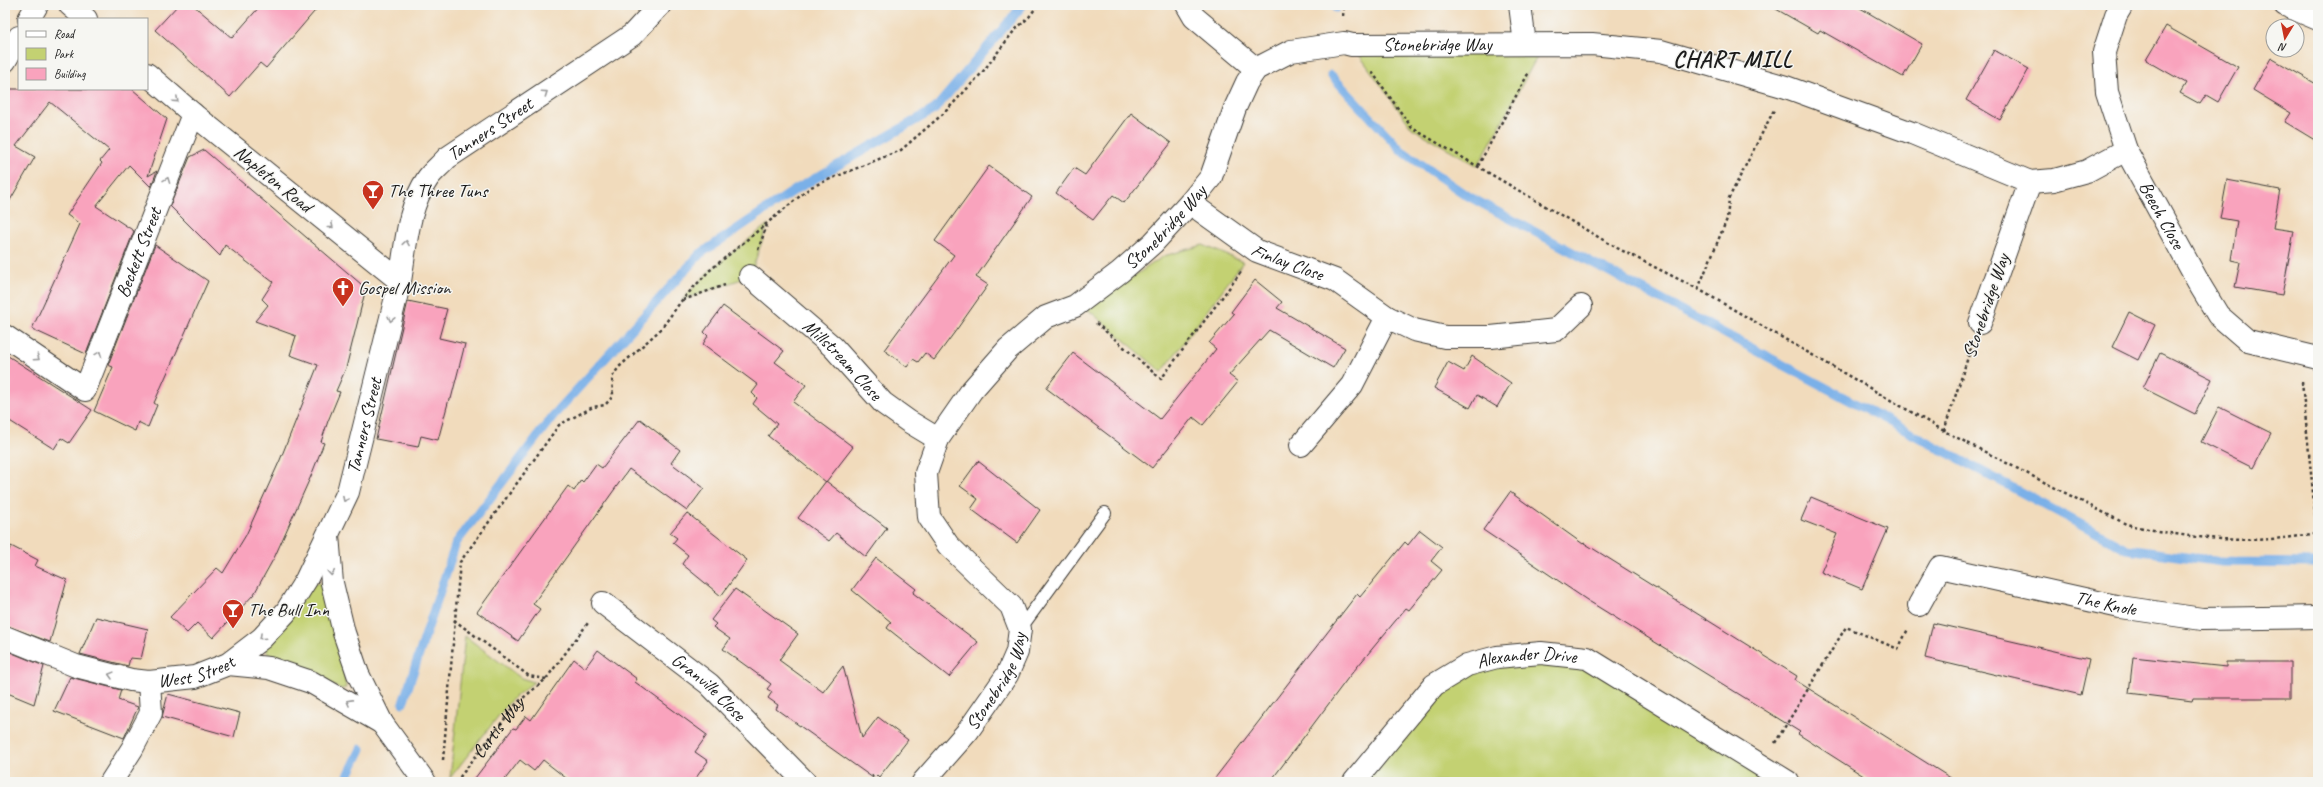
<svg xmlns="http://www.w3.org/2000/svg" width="2323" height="787" viewBox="0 0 2323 787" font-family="Caveat,sans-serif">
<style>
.green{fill:#c3d172;stroke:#707647}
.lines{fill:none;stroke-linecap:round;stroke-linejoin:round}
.stream{stroke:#7ab0e8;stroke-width:9}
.building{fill:#f9a3bd}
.lane-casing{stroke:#3c3934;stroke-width:14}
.street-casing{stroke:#3c3934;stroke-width:24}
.secondary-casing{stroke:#3c3934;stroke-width:24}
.path{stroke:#3c3934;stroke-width:2.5;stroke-dasharray:3 3;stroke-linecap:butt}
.lane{stroke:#fff;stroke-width:12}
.street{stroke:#fff;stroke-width:22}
.secondary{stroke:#fff;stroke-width:22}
.oneway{stroke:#999}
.labels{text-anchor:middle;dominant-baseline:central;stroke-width:3;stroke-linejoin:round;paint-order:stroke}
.street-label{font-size:19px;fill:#1c1c1c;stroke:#f6f6f2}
.poi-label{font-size:19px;fill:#1c1c1c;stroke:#f6f6f2;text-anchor:start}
.district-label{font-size:23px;font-weight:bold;letter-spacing:1px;fill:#1c1c1c;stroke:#f6f6f2}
</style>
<rect width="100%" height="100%" fill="#f6f6f2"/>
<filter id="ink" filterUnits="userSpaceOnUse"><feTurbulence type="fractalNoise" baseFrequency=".025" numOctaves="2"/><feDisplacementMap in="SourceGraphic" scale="8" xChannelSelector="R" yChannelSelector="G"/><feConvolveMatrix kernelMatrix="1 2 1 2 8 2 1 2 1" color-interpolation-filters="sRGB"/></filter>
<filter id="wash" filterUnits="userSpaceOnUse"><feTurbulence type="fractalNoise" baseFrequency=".012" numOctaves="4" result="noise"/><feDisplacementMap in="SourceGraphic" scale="16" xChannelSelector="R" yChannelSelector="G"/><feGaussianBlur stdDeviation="0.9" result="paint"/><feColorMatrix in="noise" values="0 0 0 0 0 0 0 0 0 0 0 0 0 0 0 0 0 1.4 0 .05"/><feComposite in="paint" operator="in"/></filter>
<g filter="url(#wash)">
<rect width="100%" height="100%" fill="#f1dbbc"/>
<path class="green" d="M 1544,44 L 1478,166 L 1412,128 L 1352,45 Z
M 768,224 L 750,276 L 682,300 L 709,271 Z
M 1203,245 L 1243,262 L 1162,372 L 1086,308 L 1164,256 Z
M 315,583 L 323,584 L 342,658 L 346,688 L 341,689 L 287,665 L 268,654 L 266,648 Z
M 465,636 L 521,678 L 534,682 L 511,700 L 450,778 Z
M 1587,658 L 1788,782 L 1360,782 L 1467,665 Z"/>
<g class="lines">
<path class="stream" d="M 1336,8 L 1336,5
M 1331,75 L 1402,151 L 1466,195 L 2127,549 L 2222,562 L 2318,563
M 403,703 L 456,543 L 553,416 L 700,254 L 795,190 L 935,109 L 1023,5
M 345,782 L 361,749"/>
</g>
<g id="blocks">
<path class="building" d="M 178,5 L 193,5 L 232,38 L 261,5 L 320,5 L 266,68 L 260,63 L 230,97 L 155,30 Z
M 1769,5 L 1855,5 L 1922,44 L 1903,77 L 1820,30 L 1818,33 Z
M 2166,26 L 2238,67 L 2218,102 L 2206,95 L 2200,104 L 2180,93 L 2186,83 L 2146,60 Z
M 1994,50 L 2029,69 L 2000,120 L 1966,100 Z
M 2271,58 L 2318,85 L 2318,142 L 2285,122 L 2291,113 L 2253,90 Z
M 5,89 L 132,89 L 167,119 L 148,176 L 157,171 L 151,187 L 129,165 L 96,206 L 134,231 L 86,354 L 32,329 L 80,224 L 67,215 L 102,163 L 100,161 L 109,150 L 50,102 L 16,146 L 35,157 L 5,209 Z
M 1131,113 L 1171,143 L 1124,203 L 1113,195 L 1093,220 L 1056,193 L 1074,168 L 1085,175 Z
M 204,150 L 361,284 L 365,292 L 346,368 L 336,391 L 340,392 L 328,421 L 321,442 L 324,443 L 311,476 L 275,556 L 254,594 L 213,638 L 197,623 L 187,633 L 170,617 L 217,568 L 223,573 L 246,535 L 280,460 L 318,365 L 290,355 L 296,336 L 255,321 L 268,305 L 262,299 L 273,282 L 225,245 L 220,256 L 170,206 L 190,157 Z
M 989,166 L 1032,197 L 976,277 L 988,285 L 957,329 L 934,360 L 925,353 L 918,362 L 913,359 L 907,367 L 884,350 L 954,255 L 935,241 Z
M 2227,180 L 2280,190 L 2273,228 L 2294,231 L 2282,295 L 2235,287 L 2240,262 L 2231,260 L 2237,221 L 2220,218 Z
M 155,245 L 208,281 L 154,403 L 157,405 L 148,427 L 138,422 L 135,431 L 94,411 L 113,367 L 108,365 Z
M 1255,280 L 1282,302 L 1277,308 L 1345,348 L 1333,368 L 1269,330 L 1229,375 L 1238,382 L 1203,425 L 1193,417 L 1152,468 L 1046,388 L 1073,353 L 1160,419 L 1216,349 L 1209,343 L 1234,314 L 1231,312 Z
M 408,301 L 447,309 L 439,338 L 465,344 L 451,399 L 449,399 L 438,440 L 421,436 L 418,447 L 376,439 Z
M 723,306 L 784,351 L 775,362 L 806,385 L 793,402 L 853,447 L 826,482 L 768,436 L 777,424 L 753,404 L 757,398 L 752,393 L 758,385 L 703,344 L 708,336 L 704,332 Z
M 2129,312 L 2155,325 L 2138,360 L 2112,347 Z
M 2160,353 L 2212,379 L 2195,414 L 2143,388 Z
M 5,354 L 92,410 L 69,443 L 61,438 L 54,449 L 5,418 Z
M 1472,356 L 1511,383 L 1497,407 L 1477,395 L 1470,408 L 1434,388 L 1448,362 L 1464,371 Z
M 2219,407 L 2271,433 L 2253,468 L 2201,442 Z
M 640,419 L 680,450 L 671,463 L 704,488 L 687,511 L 629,469 L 533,604 L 540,609 L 518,641 L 477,612 L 568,486 L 574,491 L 581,480 L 583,482 L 596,464 L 602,468 Z
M 978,461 L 1040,510 L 1017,543 L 971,509 L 978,499 L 960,486 Z
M 826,481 L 887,528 L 866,557 L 836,533 L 829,541 L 798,518 Z
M 1510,492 L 1583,544 L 1584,543 L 1797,676 L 1795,680 L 1957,782 L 1873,782 L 1798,734 L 1800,732 L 1587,600 L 1483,530 Z
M 1811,497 L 1888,529 L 1862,589 L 1821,572 L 1837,534 L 1801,520 Z
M 687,513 L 747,560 L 721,596 L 682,564 L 688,555 L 673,543 L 677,538 L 670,533 Z
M 1420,530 L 1442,547 L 1431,561 L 1442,570 L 1409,610 L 1406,608 L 1348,678 L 1270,782 L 1212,782 L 1357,594 L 1360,597 L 1405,542 L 1408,545 Z
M 11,546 L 38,560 L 35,566 L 67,580 L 50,642 L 5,625 L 5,559 Z
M 876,558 L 916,589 L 913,593 L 978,642 L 949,677 L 887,628 L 891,622 L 852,590 Z
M 735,589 L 798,634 L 779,660 L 823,692 L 843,666 L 862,738 L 878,717 L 908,740 L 879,777 L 877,775 L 875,777 L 872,775 L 873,778 L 776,709 L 778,705 L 768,698 L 772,692 L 767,689 L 771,684 L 723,649 L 730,639 L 713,627 L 716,624 L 711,620 Z
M 96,617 L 148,629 L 141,659 L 130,658 L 128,666 L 80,654 Z
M 1933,623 L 2089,659 L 2081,695 L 1925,658 Z
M 5,650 L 44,666 L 34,704 L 5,692 Z
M 598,650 L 637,679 L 635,682 L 707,735 L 695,752 L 708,761 L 693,782 L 571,782 L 543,760 L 534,771 L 520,760 L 503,782 L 472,782 L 513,728 L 516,729 L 526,716 L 531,720 L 574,659 L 585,668 Z
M 2133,657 L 2226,667 L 2226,662 L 2290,662 L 2290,698 L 2193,698 L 2192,701 L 2129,693 Z
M 70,677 L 121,690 L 118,700 L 138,707 L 124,738 L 54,711 Z
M 168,694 L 240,713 L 234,737 L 162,717 Z"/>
</g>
</g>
<g filter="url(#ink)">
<use href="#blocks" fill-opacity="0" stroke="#3c3934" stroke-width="1"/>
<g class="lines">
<g class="lane-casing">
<path id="lane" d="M 1020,629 L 1105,513"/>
</g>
<g class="street-casing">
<g id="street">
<path d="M 1187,5 L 1194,17 L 1256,69"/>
<path d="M 1520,5 L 1525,44"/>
<path id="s2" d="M 2122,5 L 2116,15 L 2104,52 L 2107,92 L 2126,150 L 2201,287 L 2218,315 L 2248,341 L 2318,358"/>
<path d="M 2285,5 L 2318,19"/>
<path d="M 29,19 L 37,5"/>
<path d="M 5,61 L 19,37"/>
<path id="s3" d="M 1190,203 L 1257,251 L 1335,280 L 1387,317 L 1414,330 L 1445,337 L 1491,337 L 1556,330 L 1581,306"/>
<path id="s4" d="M 750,276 L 833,347 L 883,403 L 908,421 L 938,439"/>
<path id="s5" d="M 400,281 C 406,247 407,208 428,178 C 433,171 441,165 447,158 L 632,35 L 660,5"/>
<path d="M 1980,323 L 2030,182"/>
<path id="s6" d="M 5,336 L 85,390 L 193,114"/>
<path d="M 1301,445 L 1352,385 L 1387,317"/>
<path id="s7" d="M 603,603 L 709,684 L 805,782"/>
<path id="s8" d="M 1919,605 L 1940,567 L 2120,607 L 2202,619 L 2318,617"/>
<path d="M 111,782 L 132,749 L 151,713 L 149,682"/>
<path id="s9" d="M 923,782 L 968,731 L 1007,675 L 1017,652 L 1020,629 L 1011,606 L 948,545 L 929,517 L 926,473 L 938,439 L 972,390 L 1008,349 L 1046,317 L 1075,306 L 1120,272 L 1153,243 L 1190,203 L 1211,177 L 1235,108 L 1247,82 L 1256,69 L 1291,51 L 1344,43 L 1352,45 L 1592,44 L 1661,51 L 1786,87 L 1912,133 L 2030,182 L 2054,180 L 2087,171 L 2126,150"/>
<path id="s10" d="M 1354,782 L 1434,685 L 1467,665 L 1497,657 L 1541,653 L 1587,658 L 1788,782"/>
</g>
</g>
<g class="secondary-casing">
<g id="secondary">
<path d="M 70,5 L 86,19"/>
<path d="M 328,535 L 332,583 L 344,633 L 358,674 L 382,723 L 425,782"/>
<path id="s11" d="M 5,637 L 76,666 L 131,680 L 149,682 L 195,677 L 228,664 L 262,638 L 286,612 L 306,580 L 348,492 L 400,281 L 193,114 L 147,74"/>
<path d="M 228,664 L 269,668 L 311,682 L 382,723"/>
</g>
</g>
<g class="path">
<path d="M 1343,16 L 1344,5"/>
<path d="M 1372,72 L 1412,128 L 1617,248 L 1698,289 L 1944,431 L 2126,524 C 2187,539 2255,546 2316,533"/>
<path d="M 1478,166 L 1529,72"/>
<path d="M 758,250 L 767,225"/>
<path d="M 1698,289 L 1727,219 L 1729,198 L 1774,110"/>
<path d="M 683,300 L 725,285"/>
<path d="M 1096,323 L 1161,379 L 1241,272"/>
<path d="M 2302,382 L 2318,544 L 2318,564"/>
<path d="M 1944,431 L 1971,348"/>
<path d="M 454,620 L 529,676 L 546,679"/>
<path d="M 1775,743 L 1846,627 L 1898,649 L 1908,629"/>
<path d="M 443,760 L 460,562 L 559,425 L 593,407 L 605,405 L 613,396 L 612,377 L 619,367 L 661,329 L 682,300 L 709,271 L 811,187 L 901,150 L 944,113 L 981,74 L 1014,31 L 1029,17 L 1038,5"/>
<path id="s1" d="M 456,782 L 517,703 L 546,679 L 588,623"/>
</g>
<use href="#lane" class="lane"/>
<use href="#street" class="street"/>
<use href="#secondary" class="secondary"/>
</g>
<defs><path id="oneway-chevron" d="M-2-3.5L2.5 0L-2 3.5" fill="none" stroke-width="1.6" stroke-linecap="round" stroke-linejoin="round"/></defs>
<g class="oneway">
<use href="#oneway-chevron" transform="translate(545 93) rotate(-34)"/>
<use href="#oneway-chevron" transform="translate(176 100) rotate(42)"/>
<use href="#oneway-chevron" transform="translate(167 180) rotate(-69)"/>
<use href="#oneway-chevron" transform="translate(331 226) rotate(39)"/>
<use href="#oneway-chevron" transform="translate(406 243) rotate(-81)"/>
<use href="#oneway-chevron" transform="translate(391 319) rotate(103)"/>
<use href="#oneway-chevron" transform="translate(99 354) rotate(-69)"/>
<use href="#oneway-chevron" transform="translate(37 358) rotate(34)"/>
<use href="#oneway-chevron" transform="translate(345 499) rotate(116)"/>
<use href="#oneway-chevron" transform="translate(331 573) rotate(85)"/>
<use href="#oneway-chevron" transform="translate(262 637) rotate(137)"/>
<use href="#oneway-chevron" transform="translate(111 675) rotate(-165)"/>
<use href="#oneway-chevron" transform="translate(349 702) rotate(-151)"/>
</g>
</g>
<defs>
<g id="bar-pin" transform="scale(1.15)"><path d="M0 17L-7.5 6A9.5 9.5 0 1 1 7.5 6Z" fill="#c8321e" stroke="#f6f6f2"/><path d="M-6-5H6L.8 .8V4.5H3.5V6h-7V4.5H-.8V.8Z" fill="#fff"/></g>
<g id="church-pin" transform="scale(1.15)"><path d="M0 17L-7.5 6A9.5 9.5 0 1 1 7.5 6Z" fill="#c8321e" stroke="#f6f6f2"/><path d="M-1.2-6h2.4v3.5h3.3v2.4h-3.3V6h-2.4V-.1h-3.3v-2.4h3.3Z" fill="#fff"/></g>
</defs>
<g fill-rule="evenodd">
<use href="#bar-pin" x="373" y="191"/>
<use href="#church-pin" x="343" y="288"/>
<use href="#bar-pin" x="233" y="610"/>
</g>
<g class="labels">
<g class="street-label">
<text stroke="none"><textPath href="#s9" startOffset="1098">Stonebridge Way</textPath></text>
<text stroke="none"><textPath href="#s5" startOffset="187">Tanners Street</textPath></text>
<text transform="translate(273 179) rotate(39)">Napleton Road</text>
<text stroke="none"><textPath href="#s2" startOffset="226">Beech Close</textPath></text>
<text stroke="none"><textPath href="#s9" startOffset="726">Stonebridge Way</textPath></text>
<text stroke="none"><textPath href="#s6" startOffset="244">Beckett Street</textPath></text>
<text stroke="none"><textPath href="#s3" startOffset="115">Finlay Close</textPath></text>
<text transform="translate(1986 306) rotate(-71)">Stonebridge Way</text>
<text stroke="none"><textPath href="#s4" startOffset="125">Millstream Close</textPath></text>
<text stroke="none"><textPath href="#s11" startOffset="515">Tanners Street</textPath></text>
<text stroke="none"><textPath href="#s8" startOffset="213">The Knole</textPath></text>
<text stroke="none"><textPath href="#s10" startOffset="225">Alexander Drive</textPath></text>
<text stroke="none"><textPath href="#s11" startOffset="200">West Street</textPath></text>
<text stroke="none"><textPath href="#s9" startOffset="126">Stonebridge Way</textPath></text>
<text stroke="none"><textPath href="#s7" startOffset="135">Granville Close</textPath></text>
<text stroke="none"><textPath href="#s1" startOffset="69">Curtis Way</textPath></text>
</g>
<g class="poi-label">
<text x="388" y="191">The Three Tuns</text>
<text x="358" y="288">Gospel Mission</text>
<text x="248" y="610">The Bull Inn</text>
</g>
<g class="district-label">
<text x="1733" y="59">CHART MILL</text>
</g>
</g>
<rect width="2323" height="787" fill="none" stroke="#f6f6f2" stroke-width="20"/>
<rect x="18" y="18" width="130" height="72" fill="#f6f6f2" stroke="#9f9f9c"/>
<rect x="26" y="31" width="20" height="6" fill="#ffffff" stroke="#9f9f9c"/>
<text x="54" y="38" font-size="12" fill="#1c1c1c">Road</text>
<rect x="26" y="48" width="20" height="12" fill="#c3d172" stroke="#9f9f9c"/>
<text x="54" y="58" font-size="12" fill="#1c1c1c">Park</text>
<rect x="26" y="68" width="20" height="12" fill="#f9a3bd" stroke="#9f9f9c"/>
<text x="54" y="78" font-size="12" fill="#1c1c1c">Building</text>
<g transform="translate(2285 38) rotate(190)"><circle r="19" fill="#f6f6f2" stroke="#9f9f9c"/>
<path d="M0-3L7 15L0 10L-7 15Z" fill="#c8321e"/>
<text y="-6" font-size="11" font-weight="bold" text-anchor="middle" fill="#1c1c1c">N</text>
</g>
</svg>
